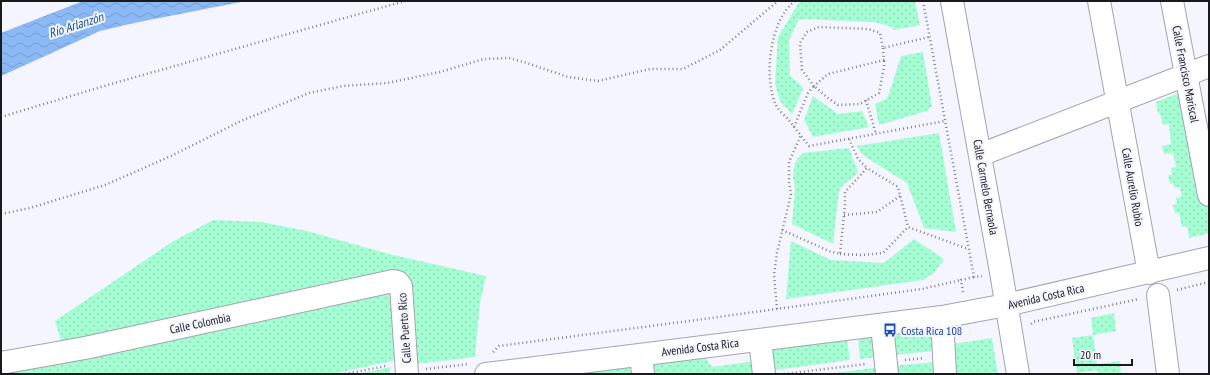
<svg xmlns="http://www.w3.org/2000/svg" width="1210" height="375" viewBox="0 0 1210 375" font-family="'PT Sans Narrow',sans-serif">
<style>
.garden{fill:url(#garden-dots)}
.water{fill:url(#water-waves)}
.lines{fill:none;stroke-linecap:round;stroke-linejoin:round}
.minor-casing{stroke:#a3a4ae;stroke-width:24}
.path{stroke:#818288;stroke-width:2.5;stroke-dasharray:1 3;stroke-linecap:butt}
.minor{stroke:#fff;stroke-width:22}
.labels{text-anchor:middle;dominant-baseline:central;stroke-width:4;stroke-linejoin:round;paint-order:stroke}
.street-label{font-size:12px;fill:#1a1a1d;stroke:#f4f5fe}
.transit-label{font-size:12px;fill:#164399;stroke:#f4f5fe;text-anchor:start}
.water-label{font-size:13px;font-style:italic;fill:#114d90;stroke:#f4f5fe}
</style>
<defs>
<pattern id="garden-dots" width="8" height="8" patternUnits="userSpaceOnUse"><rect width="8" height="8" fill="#a5fed3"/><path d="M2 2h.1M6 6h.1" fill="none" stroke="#8dd9b5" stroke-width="1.8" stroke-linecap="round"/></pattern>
<pattern id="water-waves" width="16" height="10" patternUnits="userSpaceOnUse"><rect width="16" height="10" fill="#8ab9f6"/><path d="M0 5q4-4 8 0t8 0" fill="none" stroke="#769ed2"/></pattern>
</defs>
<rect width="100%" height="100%" fill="#f4f5fe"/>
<path class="garden" d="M 800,1 L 915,1 L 920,25 L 894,30 L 892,27 L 874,22 L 799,19 L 789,40 L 790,76 L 801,85 L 803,89 L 792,114 L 780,101 L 775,84 L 778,37 Z
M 923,52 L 932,106 L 927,111 L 879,125 L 875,104 L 886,99 L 889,94 L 901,56 Z
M 1189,89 L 1209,195 L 1209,233 L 1189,238 L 1187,226 L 1182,227 L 1179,213 L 1175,213 L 1173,205 L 1177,204 L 1176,198 L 1182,197 L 1180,187 L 1174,188 L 1173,183 L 1170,184 L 1168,175 L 1172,175 L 1171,168 L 1176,167 L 1173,153 L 1164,154 L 1162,146 L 1171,144 L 1169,124 L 1163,125 L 1160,113 L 1158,113 L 1156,102 Z
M 813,96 L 838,114 L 862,111 L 869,127 L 813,137 L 804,120 Z
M 939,133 L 956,232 L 924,228 L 907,183 L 867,158 L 861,153 L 857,146 Z
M 849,148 L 858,172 C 852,179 843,183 839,191 L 833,244 L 792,224 L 795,189 L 793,176 L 795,163 L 798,158 L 803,153 Z
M 213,220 L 261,222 L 307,231 L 389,254 L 486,276 L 480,303 L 475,357 L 415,364 L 408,273 L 63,347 L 55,321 L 172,242 Z
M 914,239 L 944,259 L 935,272 L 923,280 L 786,299 L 791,241 L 831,260 L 884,263 Z
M 391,292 L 396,360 L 333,374 L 1,374 Z
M 1114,313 L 1116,331 L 1093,335 L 1097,364 L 1120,361 L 1121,374 L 1098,374 L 1098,370 L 1077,373 L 1072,338 L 1093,335 L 1091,318 Z
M 933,328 L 934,351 L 891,355 L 891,333 Z
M 874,335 L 879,357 L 860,359 L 858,337 Z
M 847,338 L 850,360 L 768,371 L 769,347 Z
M 992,338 L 998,374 L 955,374 L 953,344 Z
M 704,356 L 712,367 L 755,361 L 759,372 L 742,374 L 652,374 L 653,362 Z
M 935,362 L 936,374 L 891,374 L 891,366 Z
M 629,366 L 632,374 L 589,374 L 588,370 Z
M 391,367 L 389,374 L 358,374 Z
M 881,367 L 882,374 L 827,374 Z"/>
<path class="water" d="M 83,1 L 246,1 L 134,23 L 100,31 L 1,76 L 1,33 Z"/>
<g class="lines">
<g class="minor-casing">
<path id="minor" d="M 952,1 L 1001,272 L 1018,374
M 1099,1 L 1149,273
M 1172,1 L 1209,195
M 980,155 L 1209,66
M 1158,295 L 1168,374
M 942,317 L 945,374
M 882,325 L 887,374
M 760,340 L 764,374
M 641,355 L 643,374
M 1,363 L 85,348 L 393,281 L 398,282 L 401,286 L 407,374
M 486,374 L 942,317 L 1006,305 L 1209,258"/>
</g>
<path class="path" d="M 795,1 C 770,19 763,78 776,105 C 778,110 784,115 788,119 C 795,128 802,137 809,146 L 945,121
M 923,1 L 974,277 L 982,276
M 883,48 L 884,60 L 828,74 L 814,86 L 802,70 L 800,43 L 807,32 L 819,27 L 868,29 L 880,33 L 883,48 L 929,37
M 866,100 L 876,134
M 1,117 L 111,84 L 405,1
M 794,127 L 808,93 L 814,86 L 828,98 L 838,105 L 860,104 L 879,93 L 884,67 L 884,60
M 849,139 L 858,159 L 867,168
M 1,214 L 30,208 L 105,185 L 171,156 L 241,121 L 309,93 L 343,86 L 387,83 L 440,72 L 484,59 L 509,58 L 527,63 L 568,77 L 598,81 L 650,69 L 683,69 L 720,50 L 778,1
M 844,215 L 877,212 L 900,196
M 782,230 L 829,251 L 840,254 L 845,205 L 845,192 L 867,168 L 898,187 L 908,227 L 968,249
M 840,254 L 861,255 L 883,253 L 908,227
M 1177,290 L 1209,282
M 963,292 L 961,280 L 974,277
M 777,309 L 774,275 L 777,253 L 791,194 L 789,182 L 789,162 L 801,135
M 1031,324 L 1033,322 L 1139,299
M 493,352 L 499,346 L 689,321 L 922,289 L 961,280
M 905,360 L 924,358
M 426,369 L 469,364
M 345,374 L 386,366
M 784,374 L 866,364"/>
<use href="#minor" class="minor"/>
</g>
<defs>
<g id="bus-bare" transform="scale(1.08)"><path d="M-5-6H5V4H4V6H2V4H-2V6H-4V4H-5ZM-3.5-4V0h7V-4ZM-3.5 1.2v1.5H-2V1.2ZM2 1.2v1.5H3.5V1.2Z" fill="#1a4fb4" stroke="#f4f5fe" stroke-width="2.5" paint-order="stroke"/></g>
</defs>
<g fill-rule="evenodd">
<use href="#bus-bare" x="890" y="330"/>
</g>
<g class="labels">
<g class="street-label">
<text transform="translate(1186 74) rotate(79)">Calle Francisco Mariscal</text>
<text transform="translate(986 187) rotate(80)">Calle Carmelo Bernaola</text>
<text transform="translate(1133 187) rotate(80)">Calle Aurelio Rubio</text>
<text transform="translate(1046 296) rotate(-13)">Avenida Costa Rica</text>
<text transform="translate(200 323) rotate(-12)">Calle Colombia</text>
<text transform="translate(404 328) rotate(-94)">Calle Puerto Rico</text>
<text transform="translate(700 347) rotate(-7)">Avenida Costa Rica</text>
</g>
<g class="transit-label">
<text x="901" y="330">Costa Rica 108</text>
</g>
<g class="water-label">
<text transform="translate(76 25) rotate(-18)">Río Arlanzón</text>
</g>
</g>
<rect width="1210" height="375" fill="none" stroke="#1a1a1d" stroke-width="4"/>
<path d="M1074 359v6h58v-6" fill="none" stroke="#1a1a1d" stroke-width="2"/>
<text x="1080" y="359" font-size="12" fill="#1a1a1d" stroke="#f4f5fe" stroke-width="3" paint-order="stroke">20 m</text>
</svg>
